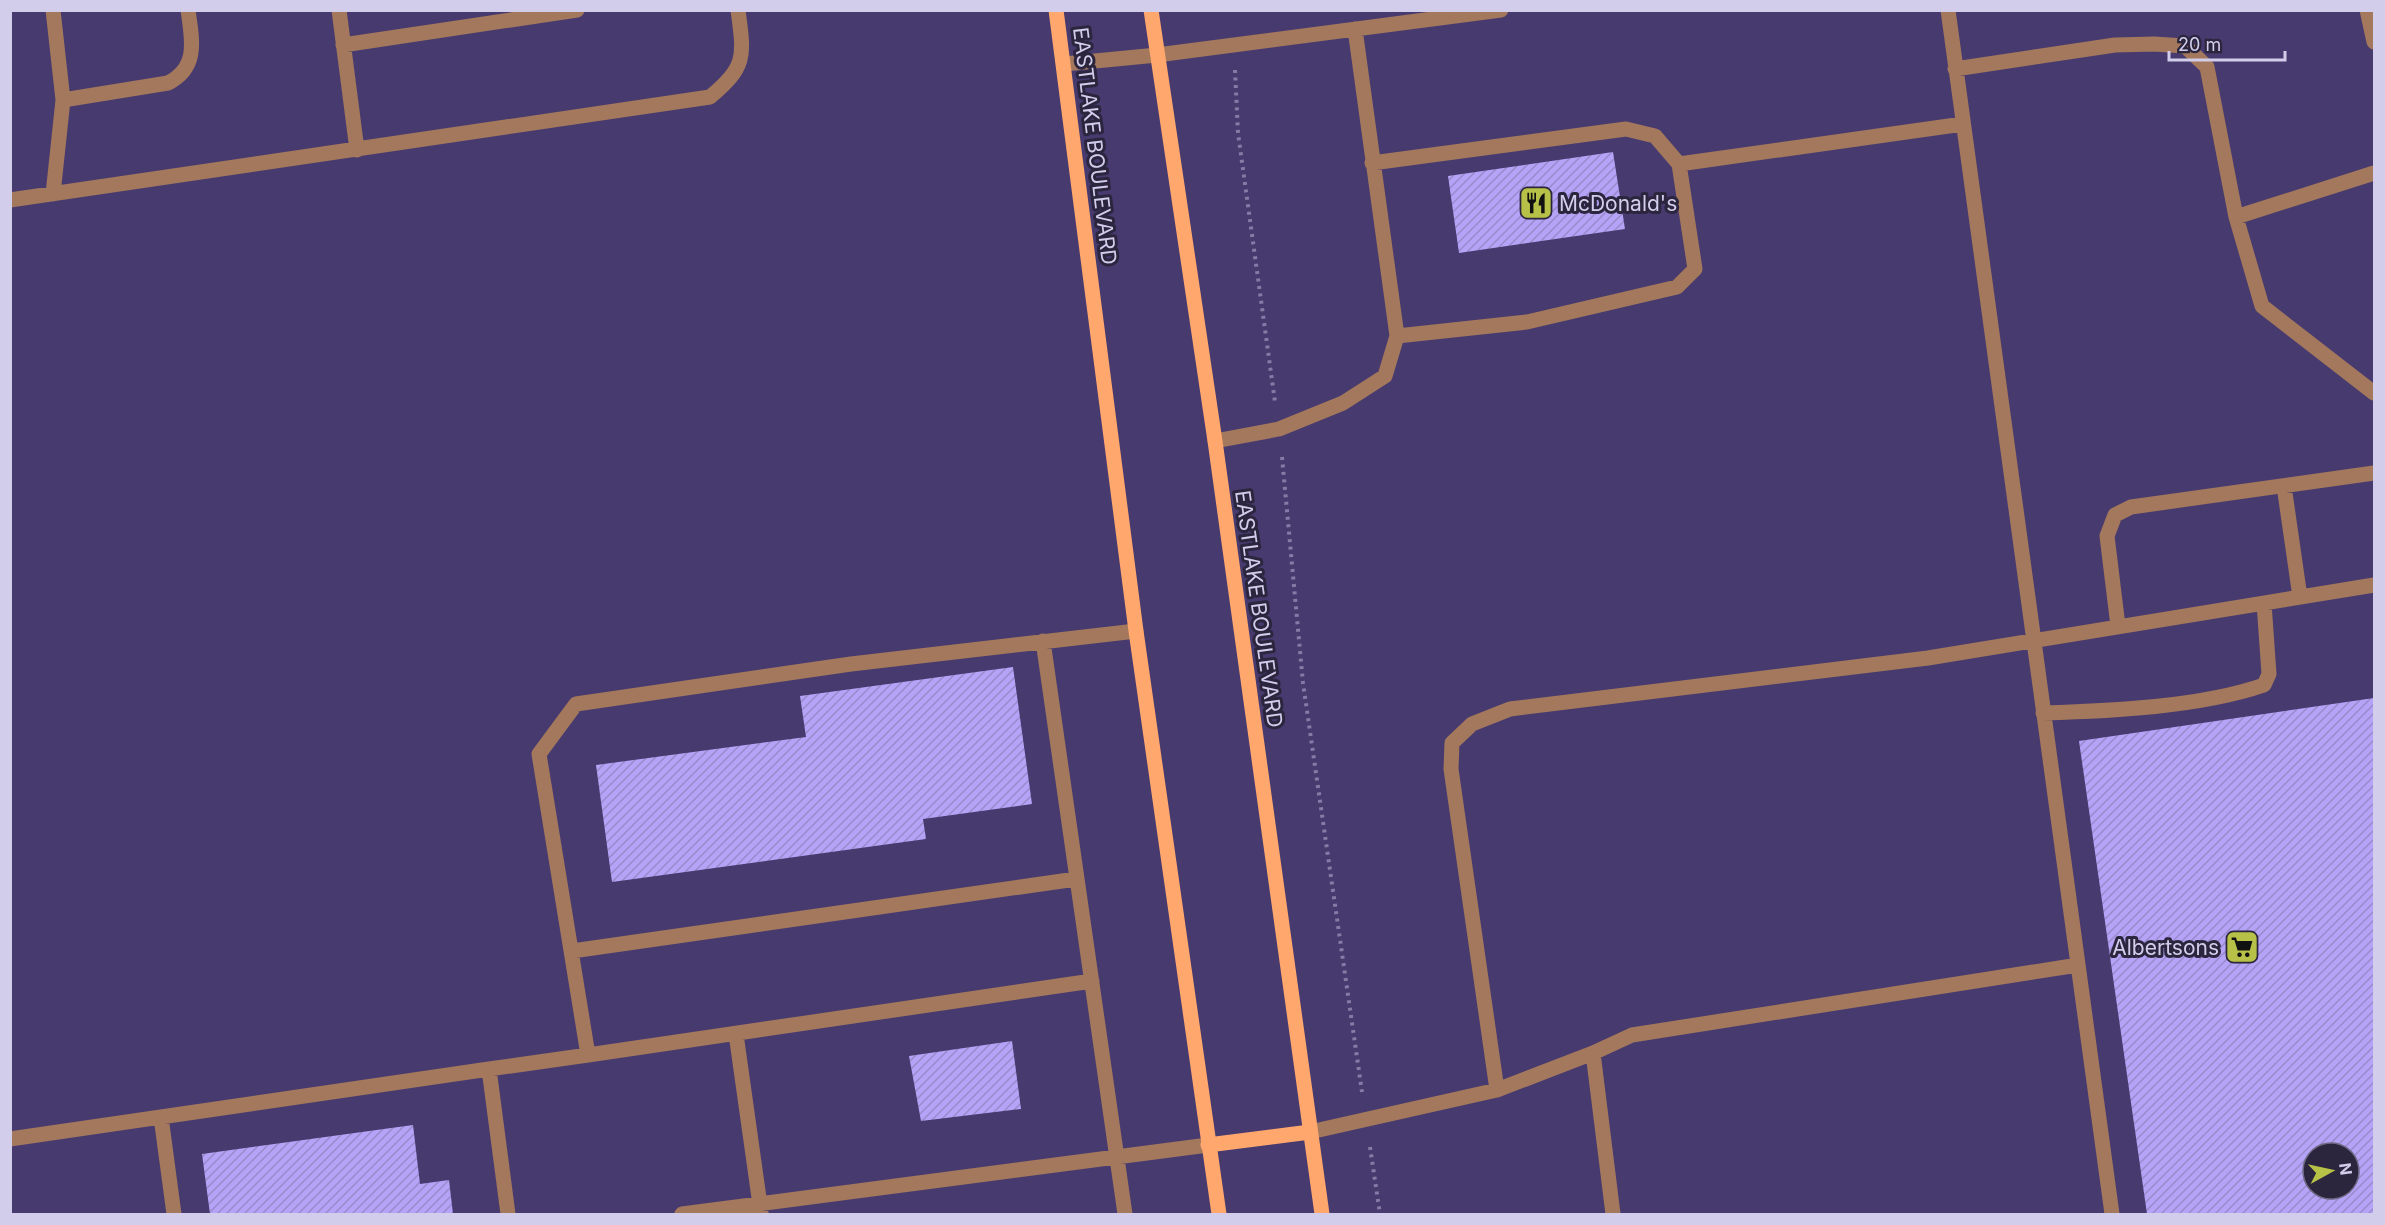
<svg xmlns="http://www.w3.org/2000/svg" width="2385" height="1225" viewBox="0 0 2385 1225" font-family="Inter,sans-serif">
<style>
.building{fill:url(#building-hatch);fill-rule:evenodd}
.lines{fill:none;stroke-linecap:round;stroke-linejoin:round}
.path{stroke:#857ba6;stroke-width:4;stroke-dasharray:3 4.5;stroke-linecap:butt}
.minor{stroke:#a3785c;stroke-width:15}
.major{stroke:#ffa76d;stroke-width:15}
.labels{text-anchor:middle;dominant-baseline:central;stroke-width:6;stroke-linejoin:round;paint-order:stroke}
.street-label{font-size:21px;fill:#d3cdec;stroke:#2b263e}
.poi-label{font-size:21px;fill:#d3cdec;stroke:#2b263e;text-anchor:start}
</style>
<defs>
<pattern id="building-hatch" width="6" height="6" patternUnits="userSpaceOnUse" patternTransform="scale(1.5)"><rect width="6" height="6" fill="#b5a3f7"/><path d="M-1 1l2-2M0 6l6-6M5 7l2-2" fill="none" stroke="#988acb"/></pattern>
</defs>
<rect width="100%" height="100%" fill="#473a6e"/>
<path class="building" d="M 1613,152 L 1625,229 L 1459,253 L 1448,176 Z
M 1013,667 L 1032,804 L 923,819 L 926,839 L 612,882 L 596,765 L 806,737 L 800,696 Z
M 2374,698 L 2374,1214 L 2147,1214 L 2079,741 ZM 2313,1153 L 2349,1153 L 2349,1189 L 2313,1189 Z
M 1012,1041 L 1021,1109 L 921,1121 L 909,1056 Z
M 413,1125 L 420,1184 L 449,1180 L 453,1214 L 210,1214 L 202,1154 Z"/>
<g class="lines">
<path class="path" d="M 1235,70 L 1238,133 L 1275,402
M 1282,457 L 1303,683 L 1362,1092
M 1370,1147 L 1380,1214"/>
<path class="minor" d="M 53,10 L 63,100
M 339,10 L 357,150
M 1948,10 L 2112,1214
M 2367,10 L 2374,42
M 1355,29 L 1397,336
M 343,45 L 577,10
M 1064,64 L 1157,55 L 1501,10
M 1955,69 L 2115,45 L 2154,44 L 2185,46 L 2207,67 L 2236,217
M 1372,163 L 1626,129 L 1655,136 L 1679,164
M 2374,173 L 2236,217 L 2262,306 L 2374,393
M 53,194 L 63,100 L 168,83 C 199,67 192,40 188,10
M 10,200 L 710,97 C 747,66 744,56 738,10
M 1215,441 L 1279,429 L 1343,403 L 1385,376 L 1397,336 L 1527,322 L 1677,287 L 1695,269 L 1679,164 L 1963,124
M 2284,486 L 2300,597
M 2118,626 L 2107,536 L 2115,515 L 2131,507 L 2374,473
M 1043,641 L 1125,1214
M 2043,713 C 2111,711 2200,707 2264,685 L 2269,674 L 2264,603
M 572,951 L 1076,879
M 736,1034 L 761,1212
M 1593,1053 L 1613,1214
M 588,1055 L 1092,981
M 489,1069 L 588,1055 L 539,754 L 576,704 L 851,664 L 1136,631
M 1497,1090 L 1451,769 L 1452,743 L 1472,724 L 1510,709 L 1928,658 L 2374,585
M 161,1117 L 174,1214
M 1310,1132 L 1497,1090 L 1593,1053 L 1632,1035 L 2078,965
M 10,1139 L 489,1069 L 508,1214
M 682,1214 L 1208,1145"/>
<path class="major" d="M 1056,10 L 1136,631 L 1219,1214
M 1151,10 L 1215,441 L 1322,1214
M 1208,1145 L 1310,1132"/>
</g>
<defs>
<g id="restaurant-square" transform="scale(1.725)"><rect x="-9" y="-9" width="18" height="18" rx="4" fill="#b8c147" stroke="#2b263e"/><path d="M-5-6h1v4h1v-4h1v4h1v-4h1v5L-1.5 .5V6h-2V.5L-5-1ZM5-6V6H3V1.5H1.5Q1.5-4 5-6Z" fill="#111"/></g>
<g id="supermarket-square" transform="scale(1.725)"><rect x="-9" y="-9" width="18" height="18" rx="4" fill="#b8c147" stroke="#2b263e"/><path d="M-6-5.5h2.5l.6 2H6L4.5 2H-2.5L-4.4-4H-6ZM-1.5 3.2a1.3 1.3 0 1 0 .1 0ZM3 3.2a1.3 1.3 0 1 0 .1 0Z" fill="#111"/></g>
</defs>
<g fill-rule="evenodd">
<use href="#restaurant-square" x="1536" y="203"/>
<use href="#supermarket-square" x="2242" y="947"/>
</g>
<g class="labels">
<g class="street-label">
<text transform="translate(1095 146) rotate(83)">EASTLAKE BOULEVARD</text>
<text transform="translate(1259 609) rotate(82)">EASTLAKE BOULEVARD</text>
</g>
<g class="poi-label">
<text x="1559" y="203">McDonald's</text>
<text x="2219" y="947" text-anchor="end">Albertsons</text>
</g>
</g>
<rect width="2385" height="1225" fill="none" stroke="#d3cdec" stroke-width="24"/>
<g transform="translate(2331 1171) rotate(82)"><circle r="28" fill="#2b263e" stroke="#6e6984" stroke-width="1.5"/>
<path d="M0-4.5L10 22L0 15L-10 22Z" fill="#b8c147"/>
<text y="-9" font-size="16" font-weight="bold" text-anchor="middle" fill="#d3cdec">N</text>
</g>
<path d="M2169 51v9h116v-9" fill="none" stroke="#d3cdec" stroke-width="3"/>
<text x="2178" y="51" font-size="18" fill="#d3cdec" stroke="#2b263e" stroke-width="4.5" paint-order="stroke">20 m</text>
</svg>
